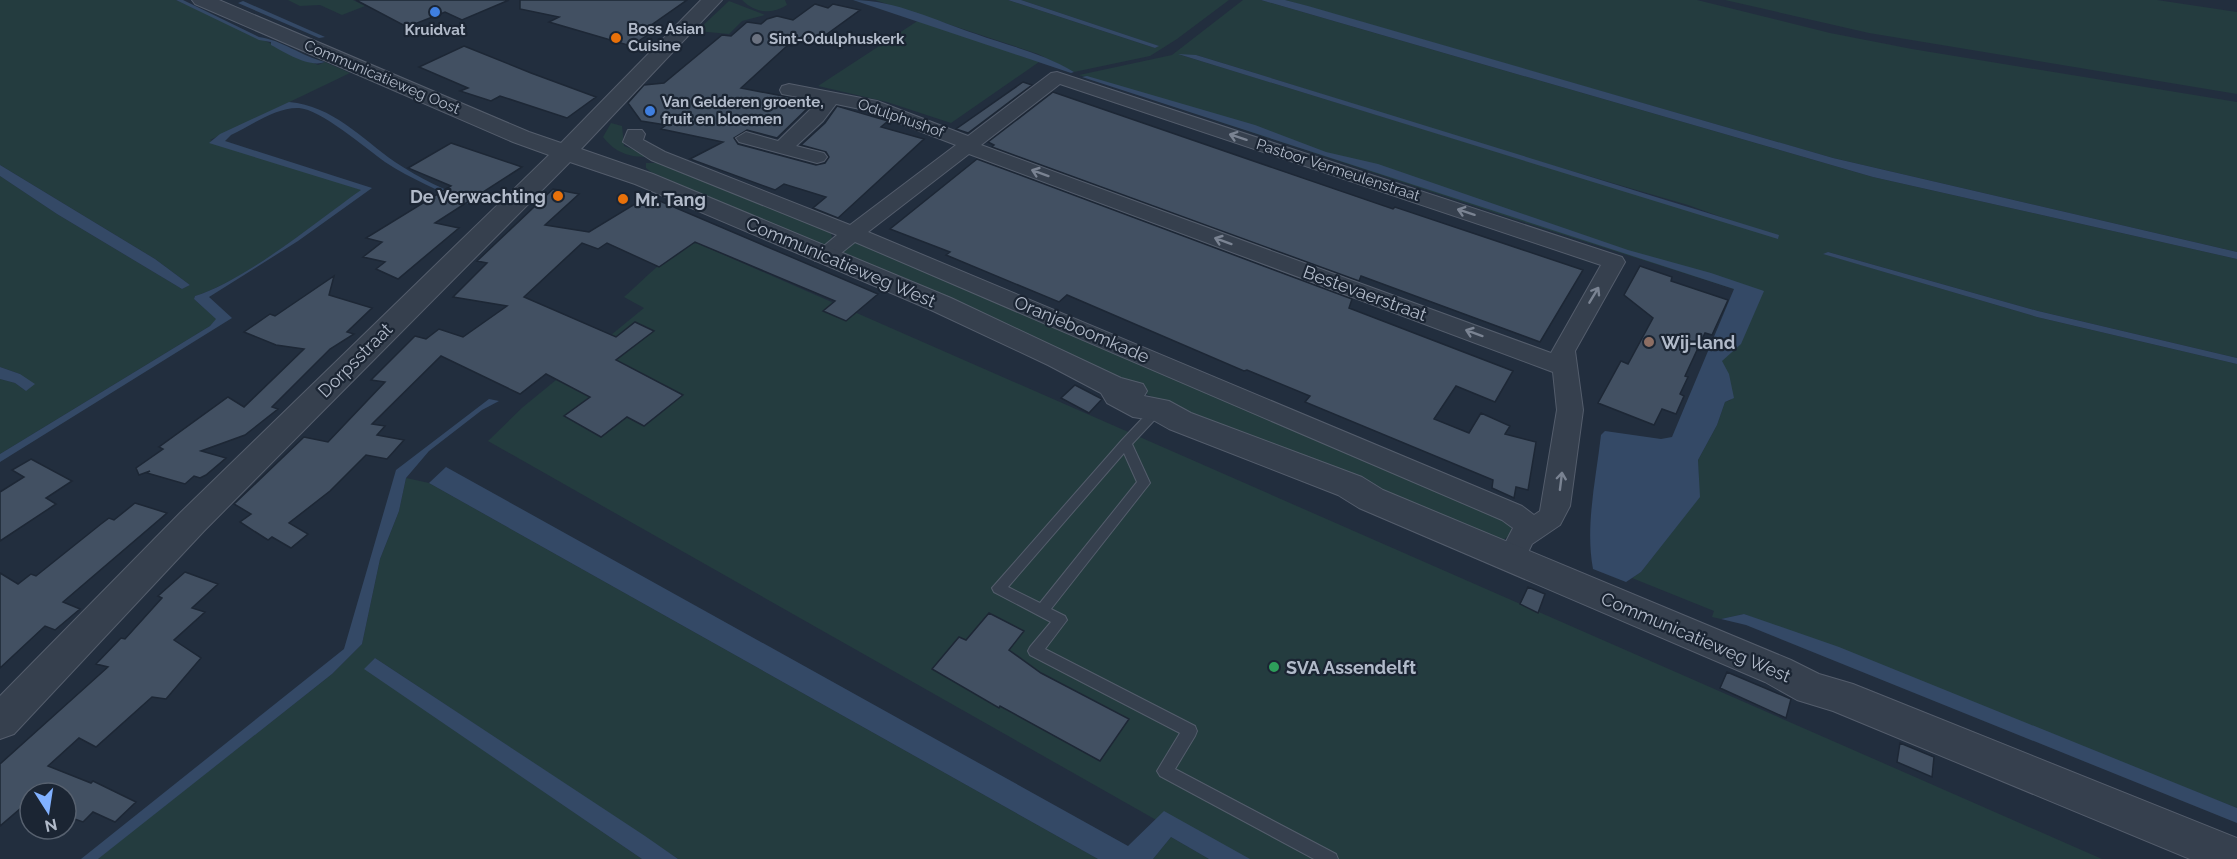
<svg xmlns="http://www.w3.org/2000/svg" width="2237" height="859" viewBox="0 0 2237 859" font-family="Raleway,sans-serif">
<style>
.green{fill:#243c3f;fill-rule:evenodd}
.water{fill:#344966}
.building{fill:#425062;stroke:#1d2735;stroke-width:1.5}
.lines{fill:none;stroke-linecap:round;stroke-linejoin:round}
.service-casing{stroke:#545d6c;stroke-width:2}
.minor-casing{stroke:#545d6c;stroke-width:2}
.tertiary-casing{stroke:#545d6c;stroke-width:2}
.service{fill:#36404e;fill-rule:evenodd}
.minor{fill:#36404e;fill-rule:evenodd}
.tertiary{fill:#36404e;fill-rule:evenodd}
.oneway{stroke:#7a8392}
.shop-dot{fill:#3f7fe0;stroke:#1b2533;stroke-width:2}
.food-dot{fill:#e8710a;stroke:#1b2533;stroke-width:2}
.worship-dot{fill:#6b7280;stroke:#1b2533;stroke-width:2}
.education-dot{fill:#8d6e63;stroke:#1b2533;stroke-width:2}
.leisure-dot{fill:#2e9e5b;stroke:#1b2533;stroke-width:2}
.labels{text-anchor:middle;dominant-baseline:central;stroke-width:4.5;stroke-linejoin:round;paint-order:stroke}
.far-poi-label{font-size:15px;font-weight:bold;fill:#b1bac9;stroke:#1b2533;text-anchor:start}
.far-street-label{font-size:15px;fill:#b1bac9;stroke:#1b2533}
.poi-label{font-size:18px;font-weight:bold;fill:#b1bac9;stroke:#1b2533;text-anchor:start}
.street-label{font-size:18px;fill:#b1bac9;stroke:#1b2533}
</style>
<rect width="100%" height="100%" fill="#222e3e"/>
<path class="green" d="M 0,0 L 176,0 L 318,65 L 325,62 L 350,73 L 210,140 L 362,190 C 317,221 246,281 195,296 L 194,299 L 217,319 L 210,326 L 0,454 L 0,379 L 15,383 L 26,391 L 20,374 L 0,367 L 0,176 L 57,214 L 182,289 L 190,285 L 155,259 L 0,165 Z
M 288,0 L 353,0 L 365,6 L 342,15 L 320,5 L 300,6 Z
M 742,0 L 785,0 L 787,5 C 771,15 755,13 742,0 Z
M 875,0 L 1008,0 L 1155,48 L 1158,46 L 1021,0 L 1229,0 L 1177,39 L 1150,56 L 1074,72 L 1038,54 Z
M 1243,0 L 1261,0 L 1873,177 L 2237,259 L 2237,358 L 2038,311 L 1828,252 L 1824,254 L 2037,317 L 2237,364 L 2237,808 L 1744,614 L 1721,619 L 1712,617 L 1714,611 L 1632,578 L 1641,572 L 1699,497 L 1698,460 L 1717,425 L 1725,402 L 1731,400 L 1719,380 L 1734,289 L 1514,219 L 1079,75 L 1172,55 ZM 1181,55 L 1196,55 L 1242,69 L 1485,146 L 1688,205 L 1779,238 Z
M 1285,0 L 1697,0 L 1830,33 L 1912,49 L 2237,102 L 2237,252 L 1833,158 Z
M 1725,0 L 2157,0 L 2237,12 L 2237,94 L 1869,33 Z
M 729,1 L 765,15 L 742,21 L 729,34 L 697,31 Z
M 919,20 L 1039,62 L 951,123 L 887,102 L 818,86 Z
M 611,123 L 622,126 L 624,146 L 653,157 C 632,158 616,154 603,137 Z
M 646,163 L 665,163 L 831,232 L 832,238 L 827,244 L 819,246 L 702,198 L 688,188 L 651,172 L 646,168 Z
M 855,242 L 1499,517 L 1511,524 L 1511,534 L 1502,541 L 1184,415 L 1127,383 L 844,257 L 841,251 Z
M 697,243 L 2102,859 L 1225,859 L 488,441 L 523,407 L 644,308 L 624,297 C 641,283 675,245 697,243 Z
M 406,478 L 429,483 L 1098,859 L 678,859 L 375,658 L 365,669 L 642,859 L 97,859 L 332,674 L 362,644 L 380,559 L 399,511 Z
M 1171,837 L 1209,859 L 1153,859 Z"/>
<path class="water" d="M 176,0 L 183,0 L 259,37 C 282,40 301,56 325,62 C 309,68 286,53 271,45 L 271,42 L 259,40 Z
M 853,0 C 896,0 936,21 976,34 C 1009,46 1043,53 1074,72 L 1071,73 Z
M 1008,0 L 1021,0 L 1159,46 L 1155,48 Z
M 1261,0 L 1285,0 L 1308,6 L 1833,158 L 2237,252 L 2237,259 L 1873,177 Z
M 243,1 L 325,37 L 319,38 L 238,3 Z
M 1178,54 L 1196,55 L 1242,69 L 1779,235 L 1778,239 Z
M 1087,76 L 1255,125 L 1326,152 L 1378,164 L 1628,250 L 1711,273 L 1764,291 L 1741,344 L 1722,361 L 1729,374 L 1734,398 L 1725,402 L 1717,425 L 1698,460 L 1700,497 L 1641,572 L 1626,582 L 1593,569 C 1585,526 1596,479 1601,435 L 1605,431 L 1661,439 L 1672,437 L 1734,289 L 1082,77 Z
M 289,102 C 333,106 361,138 395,162 C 420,179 446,190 473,202 L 468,204 C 440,191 411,179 385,162 C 367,149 320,109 299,108 C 276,107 252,125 231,135 L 225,141 L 372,188 L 298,241 L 209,297 L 232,318 L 0,462 L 0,454 L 210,326 L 216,319 L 194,299 L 195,296 C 245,281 317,221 361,190 L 209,143 L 220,134 Z
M 0,165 L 155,259 L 190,285 L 182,289 L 57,214 L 0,176 Z
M 1828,252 L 2038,311 L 2237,358 L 2237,364 L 2037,317 L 1823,254 Z
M 0,367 L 20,374 L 35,384 L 26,391 L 15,383 L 0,379 Z
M 489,399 L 499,401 L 482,410 L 429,451 L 406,478 L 399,511 L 380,559 L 362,644 L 332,674 L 98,859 L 81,859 L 344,649 L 396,470 Z
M 446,467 L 1128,846 L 1164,811 L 1250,859 L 1209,859 L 1171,837 L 1153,859 L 1098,859 L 429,483 Z
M 1744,614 L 1839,647 L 2237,808 L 2237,823 L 1746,625 L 1721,619 Z
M 375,658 L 645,836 L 678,859 L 642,859 L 364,669 Z"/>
<path class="building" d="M 356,0 L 509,0 L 462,20 L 445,12 L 407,27 Z
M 520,0 L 687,0 L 650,26 L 658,28 L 631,46 L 549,22 L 559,17 L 520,9 Z
M 815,4 L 828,8 L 833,4 L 860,10 L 816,42 L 801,37 L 792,46 L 788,45 L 741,88 L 814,102 L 777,138 L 747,130 L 734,138 L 738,144 L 816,165 L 825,163 L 829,157 L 826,152 L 801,145 L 825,123 L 837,106 L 888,121 L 881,127 L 924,139 L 838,218 L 813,208 L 826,197 L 784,184 L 775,190 L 690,159 L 723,142 L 661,129 L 666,125 L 641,121 L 628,103 L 644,85 L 664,83 L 722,35 L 731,36 L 747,22 L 761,24 L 767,19 L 777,16 L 793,20 Z
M 464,46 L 531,73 L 596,97 L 567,118 L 500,96 L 491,101 L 460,91 L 468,88 L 419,67 Z
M 1023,82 L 1032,85 L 968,133 L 956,129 Z
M 1053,92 L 1393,209 L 1395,207 L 1583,270 L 1540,342 L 1361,276 L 1359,281 L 992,147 L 994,145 L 988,142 Z
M 451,143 L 522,167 L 435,223 L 459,228 L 398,279 L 376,269 L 385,262 L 363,257 L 382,242 L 366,238 L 451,186 L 408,168 Z
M 977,159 L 1352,299 L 1349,308 L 1513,371 L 1495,402 L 1456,386 L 1434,419 L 1469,433 L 1481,413 L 1510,426 L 1505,434 L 1536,442 L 1528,490 L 1516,487 L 1514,498 L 1492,488 L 1493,480 L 1305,402 L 1310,396 L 1247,370 L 1244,371 L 1067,295 L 1059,302 L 946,255 L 950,252 L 890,229 Z
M 553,189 L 579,194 L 545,225 L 589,232 L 648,196 L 878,294 L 846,321 L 823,311 L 835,301 L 695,242 L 659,267 L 607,243 L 598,249 L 582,243 L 524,297 L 616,337 L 635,322 L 654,331 L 616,360 L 683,395 L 644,426 L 627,417 L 601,437 L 564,416 L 590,397 L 546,374 L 520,394 L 441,356 L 372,424 L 385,426 L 377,435 L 404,440 L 387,459 L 366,455 L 330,491 L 289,523 L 308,534 L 291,548 L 272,537 L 268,540 L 240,522 L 251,514 L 234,504 L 304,437 L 328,442 L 385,382 L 371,380 L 415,336 L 426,339 L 439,329 L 463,337 L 507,306 L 453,297 L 487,263 L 477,261 Z
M 1640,266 L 1672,277 L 1671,281 L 1728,300 L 1712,335 L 1705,333 L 1685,376 L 1688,377 L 1680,394 L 1684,396 L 1676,414 L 1662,409 L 1654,425 L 1598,403 L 1621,361 L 1628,364 L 1653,318 L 1624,295 Z
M 334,276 L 329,295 L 372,308 L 347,332 L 354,334 L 330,349 L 272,407 L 278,409 L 245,435 L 201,451 L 226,458 L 206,475 L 200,478 L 194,476 L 185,484 L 147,473 L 150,471 L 139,475 L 136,468 L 163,449 L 159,447 L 228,397 L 244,407 L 304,349 L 276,345 L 244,332 L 270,314 L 275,316 Z
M 1075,385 L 1102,399 L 1089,413 L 1061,398 Z
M 31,459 L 72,481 L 46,498 L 56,504 L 0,541 L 0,492 L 24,477 L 12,470 Z
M 135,503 L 167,513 L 63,602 L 80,609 L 55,630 L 45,626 L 0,668 L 0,573 L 18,584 L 31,574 L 36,576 L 101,524 L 109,518 L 114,520 Z
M 185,572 L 218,584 L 192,608 L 205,612 L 174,640 L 201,658 L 166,699 L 152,697 L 96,747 L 79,738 L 48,766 L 91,783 L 93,781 L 136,802 L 115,822 L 93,812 L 83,822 L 66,816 L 66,793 L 30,793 L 30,814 L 20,809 L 0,826 L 0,764 L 108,667 L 96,664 L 121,638 L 125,639 L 162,598 L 158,596 Z
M 1528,587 L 1545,594 L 1538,613 L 1520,604 Z
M 989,613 L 1024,631 L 1009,650 L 1041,673 L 1129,719 L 1100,761 L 1000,706 L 999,708 L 932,669 L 959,637 L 966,640 Z
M 1727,672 L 1791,699 L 1786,718 L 1720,688 Z
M 1900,743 L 1934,757 L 1932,777 L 1897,762 Z"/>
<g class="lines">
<g class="service-casing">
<path id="service" d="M 1158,405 L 1164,409 L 1162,412 L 1132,444 L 1150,483 L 1051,609 L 1065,616 L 1067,620 L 1045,649 L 1195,726 L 1197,731 L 1195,736 L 1175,769 L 1336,854 L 1338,859 L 1314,859 L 1160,776 L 1157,771 L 1160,766 L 1180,733 L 1030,655 L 1028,651 L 1030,647 L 1051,622 L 994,592 L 992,588 L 1122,440 L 1154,406 ZM 1124,453 L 1137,482 L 1040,603 L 1008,587 Z"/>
</g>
<g class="minor-casing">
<path id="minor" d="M 1057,72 L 1622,257 L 1625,262 L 1575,351 L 1583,410 L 1570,506 L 1560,525 L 1532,544 L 1521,567 L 1511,570 L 1501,567 L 1497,559 L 1513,528 L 1502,520 L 855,242 L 831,261 L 815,261 L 812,256 L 837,235 L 651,160 L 623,142 L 628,130 L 642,130 L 645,134 L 643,140 L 665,152 L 850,225 L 956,145 L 865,110 L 836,104 L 823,121 L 796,146 L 824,153 L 827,157 L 824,161 L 817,163 L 739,142 L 736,138 L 746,132 L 778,141 L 819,101 L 782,94 L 780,90 L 782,86 L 789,84 L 877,101 L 968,136 L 1051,73 ZM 1060,84 L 1601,265 L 1551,353 L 981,145 ZM 969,154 L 1553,372 L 1557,410 L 1540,511 L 1534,515 L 1522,506 L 868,232 Z"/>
</g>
<g class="tertiary-casing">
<path id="tertiary" d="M 192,0 L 219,0 L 529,132 L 561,143 L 701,0 L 722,0 L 581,149 L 653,174 L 951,298 L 1121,378 L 1143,384 L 1147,391 L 1144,396 L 1169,401 L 1191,413 L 1362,477 L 1383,490 L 1791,660 L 1819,674 L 1853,684 L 2237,838 L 2237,859 L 2190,859 L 1833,711 L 1797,700 L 1765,682 L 1359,508 L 1338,495 L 1169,429 L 1153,420 L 1133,417 L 1107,403 L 1101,393 L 1048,365 L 931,310 L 635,184 L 570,162 L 204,531 L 14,734 L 0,739 L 0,696 L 180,513 L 549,155 L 513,142 L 195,4 Z"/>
</g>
<use href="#service" class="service"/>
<use href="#minor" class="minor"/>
<use href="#tertiary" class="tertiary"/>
</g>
<defs><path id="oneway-shaft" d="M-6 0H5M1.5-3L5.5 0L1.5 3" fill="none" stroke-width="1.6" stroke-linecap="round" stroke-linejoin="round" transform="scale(1.5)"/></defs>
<g class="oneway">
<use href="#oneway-shaft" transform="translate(1238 137) rotate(-162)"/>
<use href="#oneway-shaft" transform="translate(1040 173) rotate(-160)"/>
<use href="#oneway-shaft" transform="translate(1466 212) rotate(-162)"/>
<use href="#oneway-shaft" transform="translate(1223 241) rotate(-160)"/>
<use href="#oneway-shaft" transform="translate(1594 295) rotate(-59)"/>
<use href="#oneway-shaft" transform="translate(1474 333) rotate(-160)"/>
<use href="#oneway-shaft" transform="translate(1561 481) rotate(-83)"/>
</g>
<g class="shop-dot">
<circle cx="435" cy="12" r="6"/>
<circle cx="650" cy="111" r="6"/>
</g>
<g class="food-dot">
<circle cx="616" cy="38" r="6"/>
<circle cx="558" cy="196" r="6"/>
<circle cx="623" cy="199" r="6"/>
</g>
<circle class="worship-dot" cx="757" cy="39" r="6"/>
<circle class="education-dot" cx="1649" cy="342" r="6"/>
<circle class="leisure-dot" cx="1274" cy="667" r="6"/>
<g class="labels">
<g class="far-poi-label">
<text x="628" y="29">Boss Asian<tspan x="628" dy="17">Cuisine</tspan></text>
<text x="435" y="30" text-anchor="middle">Kruidvat</text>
<text x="769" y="39">Sint-Odulphuskerk</text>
<text x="662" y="102">Van Gelderen groente,<tspan x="662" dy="17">fruit en bloemen</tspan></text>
</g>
<g class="far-street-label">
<text transform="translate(382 77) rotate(23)">Communicatieweg Oost</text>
<text transform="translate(901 118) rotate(19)">Odulphushof</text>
<text transform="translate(1338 170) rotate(18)">Pastoor Vermeulenstraat</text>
</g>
<g class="poi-label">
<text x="546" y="196" text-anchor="end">De Verwachting</text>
<text x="635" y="199">Mr. Tang</text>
<text x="1661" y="342">Wij-land</text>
<text x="1286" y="667">SVA Assendelft</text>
</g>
<g class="street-label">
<text transform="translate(841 262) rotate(23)">Communicatieweg West</text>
<text transform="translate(1365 293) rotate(20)">Bestevaerstraat</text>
<text transform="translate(1082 329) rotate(23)">Oranjeboomkade</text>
<text transform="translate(355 360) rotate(-45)">Dorpsstraat</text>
<text transform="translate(1696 637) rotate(23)">Communicatieweg West</text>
</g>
</g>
<g transform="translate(48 811) rotate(168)"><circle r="28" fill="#1b2533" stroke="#57616f" stroke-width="1.5"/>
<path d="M0-4.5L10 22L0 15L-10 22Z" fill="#81b1ff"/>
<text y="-9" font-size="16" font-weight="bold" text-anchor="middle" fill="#b1bac9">N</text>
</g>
</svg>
